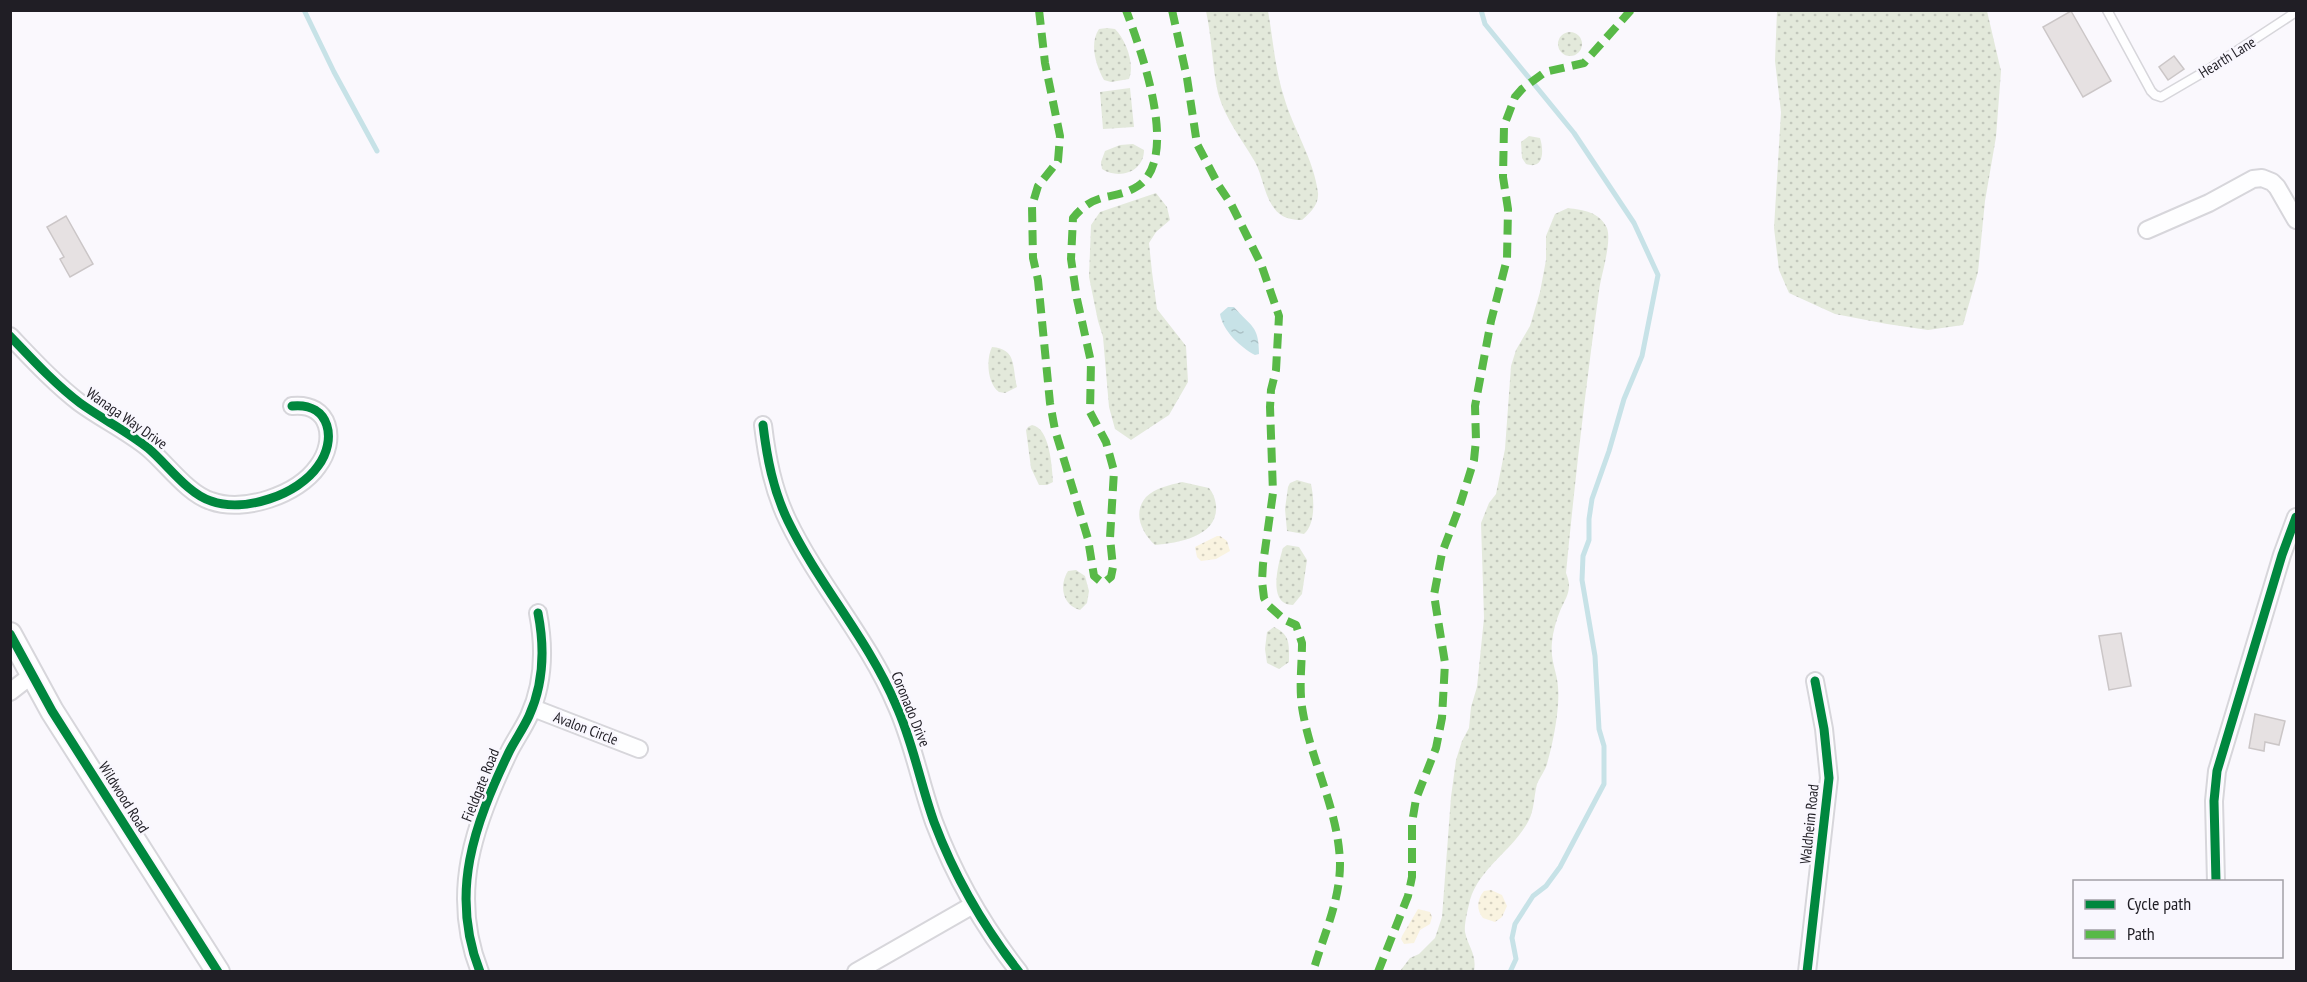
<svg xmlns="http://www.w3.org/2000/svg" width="2307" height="982" viewBox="0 0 2307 982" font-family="'PT Sans Narrow',sans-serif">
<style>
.grass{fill:url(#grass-dots)}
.sand{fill:url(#sand-dots)}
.water{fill:url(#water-ripples)}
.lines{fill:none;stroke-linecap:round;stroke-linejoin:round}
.stream{stroke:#c7e2e7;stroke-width:5}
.building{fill:#e6e1e2;stroke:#cbc6c7;stroke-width:1.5}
.lane-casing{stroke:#d7d6db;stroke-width:11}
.street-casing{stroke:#d7d6db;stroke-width:20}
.secondary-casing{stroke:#d7d6db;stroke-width:26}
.lane{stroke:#fefeff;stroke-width:8}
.street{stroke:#fefeff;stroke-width:16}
.secondary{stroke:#fefeff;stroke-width:22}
.quiet{stroke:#58b947;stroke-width:8;stroke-dasharray:15 8;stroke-linecap:butt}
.cycleway-casing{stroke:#f9f7fe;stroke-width:13}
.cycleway{stroke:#00873e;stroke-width:9}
.labels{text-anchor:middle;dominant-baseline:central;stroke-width:5;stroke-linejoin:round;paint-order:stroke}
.street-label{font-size:15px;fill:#201e25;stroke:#f9f7fe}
</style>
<defs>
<pattern id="grass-dots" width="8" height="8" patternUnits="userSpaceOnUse" patternTransform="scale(1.5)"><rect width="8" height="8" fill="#e3e9db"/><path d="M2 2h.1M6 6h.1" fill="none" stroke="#c2c7bc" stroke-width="1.8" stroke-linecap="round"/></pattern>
<pattern id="sand-dots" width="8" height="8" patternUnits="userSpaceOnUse" patternTransform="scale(1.5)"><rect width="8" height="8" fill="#f9f3e0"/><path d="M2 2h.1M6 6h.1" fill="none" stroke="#d5d0c0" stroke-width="1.8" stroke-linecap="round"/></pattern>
<pattern id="water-ripples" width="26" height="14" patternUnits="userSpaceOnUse" patternTransform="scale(1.5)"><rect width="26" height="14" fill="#c7e2e7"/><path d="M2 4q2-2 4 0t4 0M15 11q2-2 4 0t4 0" fill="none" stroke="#abc1c6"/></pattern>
</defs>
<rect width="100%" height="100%" fill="#faf8fd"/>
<path class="grass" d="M 1206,11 L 1268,11 C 1273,39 1275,69 1284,97 C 1293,129 1314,159 1318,193 C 1319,205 1310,213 1302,220 C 1291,220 1281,218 1274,208 C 1264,195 1263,177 1255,162 C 1242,139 1225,119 1218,93 C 1212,66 1212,38 1206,11 Z
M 1777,11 L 1987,11 L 2001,71 L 1996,137 L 1985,201 L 1978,272 L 1963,325 L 1928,330 L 1887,324 L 1835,314 L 1789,293 L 1779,270 L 1774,228 L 1781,112 L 1775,61 Z
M 1107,28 L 1115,29 C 1126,40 1135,64 1129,79 L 1111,82 L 1104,80 C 1096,66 1089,44 1099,29 Z
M1558 44a12 12 0 1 1 24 0a12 12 0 1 1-24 0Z
M 1130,88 L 1134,127 L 1103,129 L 1100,92 Z
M 1529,136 L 1540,138 C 1544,151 1544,170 1526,164 L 1522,158 L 1521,142 Z
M 1133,144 L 1144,150 C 1144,172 1119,180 1102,169 L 1101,162 L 1105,151 L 1120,145 Z
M 1156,193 L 1167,207 L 1170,220 L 1156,232 L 1149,243 L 1152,272 L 1157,309 L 1186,346 L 1188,382 L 1169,415 L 1131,440 L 1115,429 L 1109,407 L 1103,337 L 1098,321 L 1089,277 L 1091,225 L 1100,212 Z
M 1568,208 C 1583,210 1600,212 1607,228 C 1612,243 1601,275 1599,291 C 1586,385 1575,479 1566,573 C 1573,590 1566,597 1560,611 C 1556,621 1553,631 1552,642 C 1550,661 1557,671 1558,687 C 1560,708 1553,744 1547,764 C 1545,771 1540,777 1537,784 C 1534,796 1534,810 1529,820 C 1513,851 1480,867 1470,900 C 1468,909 1464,923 1465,932 C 1468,947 1477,954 1474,971 L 1400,971 L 1410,958 L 1419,954 L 1435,938 L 1442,917 L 1451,797 L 1456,760 L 1462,741 L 1469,728 L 1471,707 L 1477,687 L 1484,618 L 1481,523 L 1489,503 L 1496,494 L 1505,449 L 1511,366 L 1516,350 L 1530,326 L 1540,292 L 1546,260 L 1546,236 L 1555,214 Z
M 992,347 C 1017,349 1012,366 1017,387 L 1005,393 L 999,392 C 987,383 986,359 992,347 Z
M 1032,425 C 1050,428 1052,467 1053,482 L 1047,485 L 1039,485 L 1031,468 L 1026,430 L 1028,427 Z
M 1297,480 L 1311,484 C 1314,498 1316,524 1304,534 L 1287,531 L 1285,509 L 1288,487 L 1290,483 Z
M 1182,482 L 1209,488 C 1213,493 1215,498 1216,505 C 1219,536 1179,543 1155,545 C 1142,533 1132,513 1146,497 C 1155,488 1170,485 1182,482 Z
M 1287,545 L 1299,547 L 1307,560 L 1302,594 L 1293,605 C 1267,605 1278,564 1283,548 Z
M 1076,570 L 1085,576 L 1089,591 L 1087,603 L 1080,610 C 1062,605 1059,585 1068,571 Z
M 1274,627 C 1291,635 1289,645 1289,662 L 1279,669 L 1267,663 L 1265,649 L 1267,632 Z"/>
<path class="sand" d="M 1217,536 L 1220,536 L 1227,541 L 1230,551 L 1216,559 L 1201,561 L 1197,557 L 1195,547 Z
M 1491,890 L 1502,895 L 1507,906 L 1502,917 L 1495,922 L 1483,918 C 1476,910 1477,899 1484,891 Z
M 1418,909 L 1430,912 L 1432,917 L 1430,924 L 1420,930 L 1414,943 L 1404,944 L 1401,939 L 1402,936 Z"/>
<path class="water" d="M 1228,307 L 1234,307 C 1251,327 1259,325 1259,354 L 1255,355 C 1240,347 1223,331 1220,314 Z"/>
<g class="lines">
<path class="stream" d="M 304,10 L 334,72 L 377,151
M 1481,10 L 1485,24 L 1574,133 L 1634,223 L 1658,275 L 1642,356 L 1624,399 L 1609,451 L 1592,499 L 1589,519 L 1589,540 L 1583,556 L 1582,580 L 1595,656 L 1599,729 L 1604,746 L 1604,784 L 1560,867 L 1546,886 L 1533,896 L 1515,924 L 1512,938 L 1516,959 L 1510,972"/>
</g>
<path class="building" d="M 2071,11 L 2111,81 L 2083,97 L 2043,27 Z
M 2174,56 L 2184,69 L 2168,80 L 2159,67 Z
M 66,216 L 93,264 L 70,277 L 60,259 L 64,257 L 47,227 Z
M 2121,633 L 2131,686 L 2109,690 L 2099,636 Z
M 2255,714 L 2285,721 L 2279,745 L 2265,742 L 2264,751 L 2249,748 Z"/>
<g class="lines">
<g class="lane-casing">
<path id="lane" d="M 2107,10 L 2151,91 L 2155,95 L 2161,97 L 2209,69 L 2296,12"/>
</g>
<g class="street-casing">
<path id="street" d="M 2147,230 L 2209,203 L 2253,179 L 2262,178 L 2272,182 L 2277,187 L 2296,220
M 10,336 C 32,359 55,384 80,403 C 102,419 127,431 148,448 C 167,464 188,494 211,501 C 244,513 298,495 318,466 C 337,441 331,402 292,406
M 763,425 C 767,458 773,490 788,521 C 819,585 868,639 896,705 C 913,742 920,783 934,822 C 954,875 983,926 1019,972
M 10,692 L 32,675
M 533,708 L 639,749
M 2216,882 L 2214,801 L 2217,771 L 2282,555 L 2296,517
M 480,972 C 449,893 474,825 509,752 C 515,740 523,729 529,716 C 544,683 545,649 538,613
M 856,972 L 973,905
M 1807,972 L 1829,778 L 1824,729 L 1815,681"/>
</g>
<g class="secondary-casing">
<path id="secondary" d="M 10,634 L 52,711 L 218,972"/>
</g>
<use href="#lane" class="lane"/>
<use href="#street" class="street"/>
<use href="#secondary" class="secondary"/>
<path class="quiet" d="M 1039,10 L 1045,63 L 1060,136 L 1058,161 L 1038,186 L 1032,206 L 1033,258 L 1038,280 L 1050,403 L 1055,430 L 1088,539 L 1094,576 L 1100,581 L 1105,582 L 1111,577 L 1113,567 L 1110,538 L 1114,471 L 1106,442 L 1090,412 L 1091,362 L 1077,299 L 1071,259 L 1073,218 C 1097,189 1113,202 1138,186 C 1181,157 1140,48 1126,10
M 1172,10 L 1187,78 L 1197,144 L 1219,186 L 1231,204 L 1261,264 L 1279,316 L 1276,370 L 1271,390 L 1270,407 L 1273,493 L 1263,564 L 1262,581 L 1264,598 L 1269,606 L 1285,620 L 1296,625 L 1302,643 C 1302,664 1299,686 1302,707 C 1310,760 1339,810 1340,864 C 1340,902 1323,936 1313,972
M 1378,972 L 1408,896 L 1412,877 L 1412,823 L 1416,799 L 1436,748 L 1442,718 L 1445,663 L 1434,595 L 1442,553 L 1459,508 L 1474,460 L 1476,440 L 1475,406 L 1491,321 L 1507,259 L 1508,209 L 1503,177 L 1504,126 L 1515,97 L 1522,89 L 1545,72 L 1584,63 L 1631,10"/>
<g class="cycleway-casing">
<path id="cycleway" d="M 10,336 C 32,359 55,384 80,403 C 102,419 127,431 148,448 C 167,464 188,494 211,501 C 244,513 298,495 318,466 C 337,441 331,402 292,406
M 763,425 C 767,458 773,490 788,521 C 819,585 868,639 896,705 C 913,742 920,783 934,822 C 954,875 983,926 1019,972
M 10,634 L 52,711 L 218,972
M 2216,882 L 2214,801 L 2217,771 L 2282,555 L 2296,517
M 480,972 C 449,893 474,825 509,752 C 515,740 523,729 529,716 C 544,683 545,649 538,613
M 1807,972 L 1829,778 L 1824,729 L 1815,681"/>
</g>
<use href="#cycleway" class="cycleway"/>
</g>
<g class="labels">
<g class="street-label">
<text transform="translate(2227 57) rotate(-32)">Hearth Lane</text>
<text transform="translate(127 418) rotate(35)">Wanaga Way Drive</text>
<text transform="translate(911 709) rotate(68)">Coronado Drive</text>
<text transform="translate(586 728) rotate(21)">Avalon Circle</text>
<text transform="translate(480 785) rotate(-68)">Fieldgate Road</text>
<text transform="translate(124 797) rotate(58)">Wildwood Road</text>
<text transform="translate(1809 824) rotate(-84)">Waldheim Road</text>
</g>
</g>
<rect width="2307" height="982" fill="none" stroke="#201e25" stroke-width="24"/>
<rect x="2073" y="880" width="210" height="78" fill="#f9f7fe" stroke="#a2a0a7" stroke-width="1.5"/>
<rect x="2085" y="900" width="30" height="9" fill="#00873e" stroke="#a2a0a7" stroke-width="1.5"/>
<text x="2127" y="910" font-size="18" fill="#201e25">Cycle path</text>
<rect x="2085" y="930" width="30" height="9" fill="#58b947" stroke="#a2a0a7" stroke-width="1.5"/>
<text x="2127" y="940" font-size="18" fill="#201e25">Path</text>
</svg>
